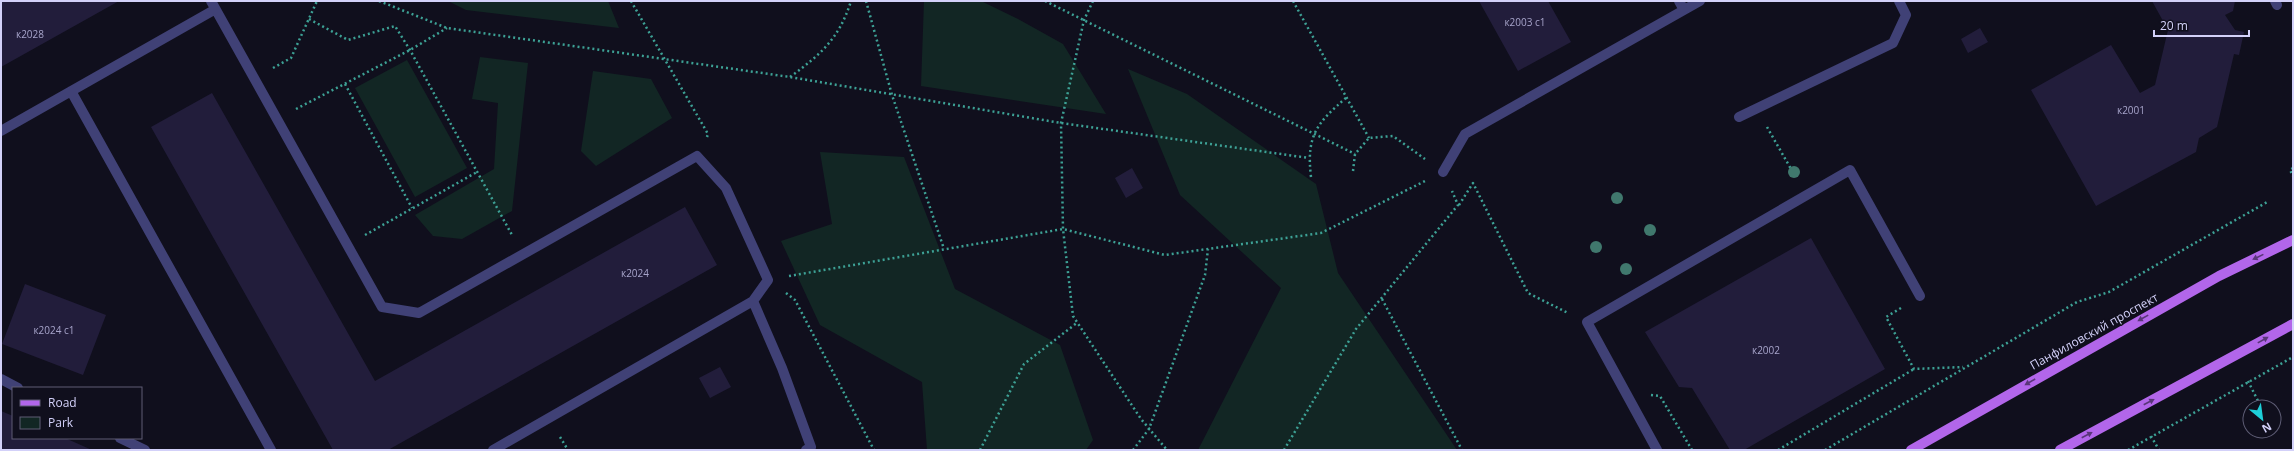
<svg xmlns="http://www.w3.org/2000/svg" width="2294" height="451" viewBox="0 0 2294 451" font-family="'Open Sans',sans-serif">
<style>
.green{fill:#122624}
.building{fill:#221d3b}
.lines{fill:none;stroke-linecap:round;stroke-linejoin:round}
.path{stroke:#3da195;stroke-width:2.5;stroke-dasharray:2 3;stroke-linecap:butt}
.lane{stroke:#404176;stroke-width:10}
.primary{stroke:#b266ea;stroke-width:10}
.tree{fill:#40786d}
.oneway{fill:#593679}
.labels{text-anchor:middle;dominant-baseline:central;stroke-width:3;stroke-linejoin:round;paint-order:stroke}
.number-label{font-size:10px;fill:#a7a4ca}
.street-label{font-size:12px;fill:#d3d1f9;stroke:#100f1d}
</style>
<rect width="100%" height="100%" fill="#100f1d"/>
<path class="green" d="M 448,1 L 608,1 L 619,28 L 466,10 Z
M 924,1 L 981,1 L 1018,19 L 1063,44 L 1106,114 L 921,86 Z
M 480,57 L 528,63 L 512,211 L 462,239 L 433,236 L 415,215 L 494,169 L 498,103 L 472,99 Z
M 407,60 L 467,168 L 415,197 L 355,88 Z
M 1128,69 L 1187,94 L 1316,184 L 1338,273 L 1457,450 L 1198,450 L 1281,288 L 1180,195 Z
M 593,71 L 651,79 L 672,118 L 596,166 L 581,151 Z
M 820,152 L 904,157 L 955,289 L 1060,345 L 1093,440 L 1086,450 L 927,450 L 922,382 L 820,325 L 781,241 L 832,224 Z"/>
<path class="building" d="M 1,1 L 119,1 L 1,67 Z
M 1479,1 L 1548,1 L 1571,42 L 1518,71 Z
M 2152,1 L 2235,1 L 2233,11 L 2225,15 L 2235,30 L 2244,32 L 2239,55 L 2234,54 L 2217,127 L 2199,138 L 2196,152 L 2096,206 L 2031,90 L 2111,45 L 2140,93 L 2155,85 L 2168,30 Z
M 1980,28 L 1988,42 L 1968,53 L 1961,39 Z
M 212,93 L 375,381 L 685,207 L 717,265 L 388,450 L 333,450 L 151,127 Z
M 1132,168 L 1143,188 L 1126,198 L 1115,178 Z
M 1811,238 L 1885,369 L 1744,450 L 1730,450 L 1692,388 L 1679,387 L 1645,332 Z
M 25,284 L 106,315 L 83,375 L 2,344 Z
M 720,367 L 731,387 L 710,398 L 699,378 Z
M 1,411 L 13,416 L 13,438 L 65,438 L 92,450 L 1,450 Z"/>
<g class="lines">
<path class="path" d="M 379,1 L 447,28 L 790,77 L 1061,123 L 1309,158
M 631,1 L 708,134 L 707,137
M 866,1 L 892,95 L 944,249
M 1045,1 L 1355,154
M 1093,1 L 1084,20 L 1061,123 L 1063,229 L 1073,316 L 1141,419 L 1167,450
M 1293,1 L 1369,138
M 309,19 L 348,40 L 395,26 L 410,50 L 512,235
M 273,68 L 291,58 L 317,1
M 790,77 C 821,54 839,39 851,1
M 345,84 L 412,208
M 296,109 L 410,50 L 447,28
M 1767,127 L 1795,176
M 2293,168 L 2290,170 L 2293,176
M 1353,171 L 1355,154 L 1369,138 L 1393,136 L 1425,159
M 1311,177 C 1306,135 1317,123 1347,97
M 1459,205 L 1473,183 L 1528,293 L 1568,313
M 365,235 L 477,172
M 789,276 L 1063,229 L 1165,255 L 1321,233 L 1425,181
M 786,293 L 795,300 L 874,450
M 1382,299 L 1462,450
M 1901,308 L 1886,317 L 1914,369 L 1963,367
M 2248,381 L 2261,407
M 1651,395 L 1660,396 L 1692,450
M 2151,436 L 2159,450
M 560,437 L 568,450
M 980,450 L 1024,364 L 1078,322
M 1133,450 L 1149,429 L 1205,275 L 1208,249
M 1284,450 L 1356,329 L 1458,205 L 1452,191
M 1778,450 L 1914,369
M 1825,450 L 2077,302 L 2109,292 L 2269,201
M 2128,450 L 2293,357"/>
<path class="lane" d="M 211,1 L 382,307 L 419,313 L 697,156 L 726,188 L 768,280 L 753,301 L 493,450
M 1679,1 L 1684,10 L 1700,1
M 2275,1 L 2277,5
M 71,91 L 271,450
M 1739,117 L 1893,43 L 1906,15 L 1899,1
M 1,131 L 214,10
M 1443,172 L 1465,134 L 1684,10
M 753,301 L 782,368 L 811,447 L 806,450
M 1,379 L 18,388
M 120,438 L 145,450
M 1657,450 L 1587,322 L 1850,170 L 1920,296"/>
<path class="primary" d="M 1911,450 L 2219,276 L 2293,240
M 2060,450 L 2293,324"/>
</g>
<g class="tree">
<circle cx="1794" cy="172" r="6"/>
<circle cx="1617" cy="198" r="6"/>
<circle cx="1650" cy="230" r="6"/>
<circle cx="1596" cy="247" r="6"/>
<circle cx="1626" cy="269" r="6"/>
</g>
<defs><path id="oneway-solid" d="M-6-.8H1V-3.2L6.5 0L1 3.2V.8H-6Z"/></defs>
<g class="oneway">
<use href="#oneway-solid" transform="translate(2258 257) rotate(154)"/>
<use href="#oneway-solid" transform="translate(2143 318) rotate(151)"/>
<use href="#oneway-solid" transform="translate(2263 340) rotate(-29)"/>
<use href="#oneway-solid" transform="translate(2030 382) rotate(150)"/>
<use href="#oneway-solid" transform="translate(2149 402) rotate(-28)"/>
<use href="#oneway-solid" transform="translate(2087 435) rotate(-28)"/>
</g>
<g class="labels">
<g class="number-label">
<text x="1525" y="22">к2003 с1</text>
<text x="30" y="34">к2028</text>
<text x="2131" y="110">к2001</text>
<text x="635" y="273">к2024</text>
<text x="54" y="330">к2024 с1</text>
<text x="1766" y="350">к2002</text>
</g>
<g class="street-label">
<text transform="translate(2094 331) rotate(-29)">Панфиловский проспект</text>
</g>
</g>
<rect width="2294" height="451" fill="none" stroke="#d3d1f9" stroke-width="4"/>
<rect x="12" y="387" width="130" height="52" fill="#100f1d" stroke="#5e5d75"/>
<rect x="20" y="400" width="20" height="6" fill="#b266ea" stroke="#5e5d75"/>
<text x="48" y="407" font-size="12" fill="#d3d1f9">Road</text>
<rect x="20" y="417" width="20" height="12" fill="#122624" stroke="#5e5d75"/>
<text x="48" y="427" font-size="12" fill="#d3d1f9">Park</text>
<g transform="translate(2262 419) rotate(151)"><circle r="19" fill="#100f1d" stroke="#5e5d75"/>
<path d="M0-3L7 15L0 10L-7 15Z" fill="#1ecfd8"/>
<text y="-6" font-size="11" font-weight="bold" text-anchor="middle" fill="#d3d1f9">N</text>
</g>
<path d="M2154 30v6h95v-6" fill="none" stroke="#d3d1f9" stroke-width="2"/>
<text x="2160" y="30" font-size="12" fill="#d3d1f9" stroke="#100f1d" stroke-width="3" paint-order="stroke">20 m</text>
</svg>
